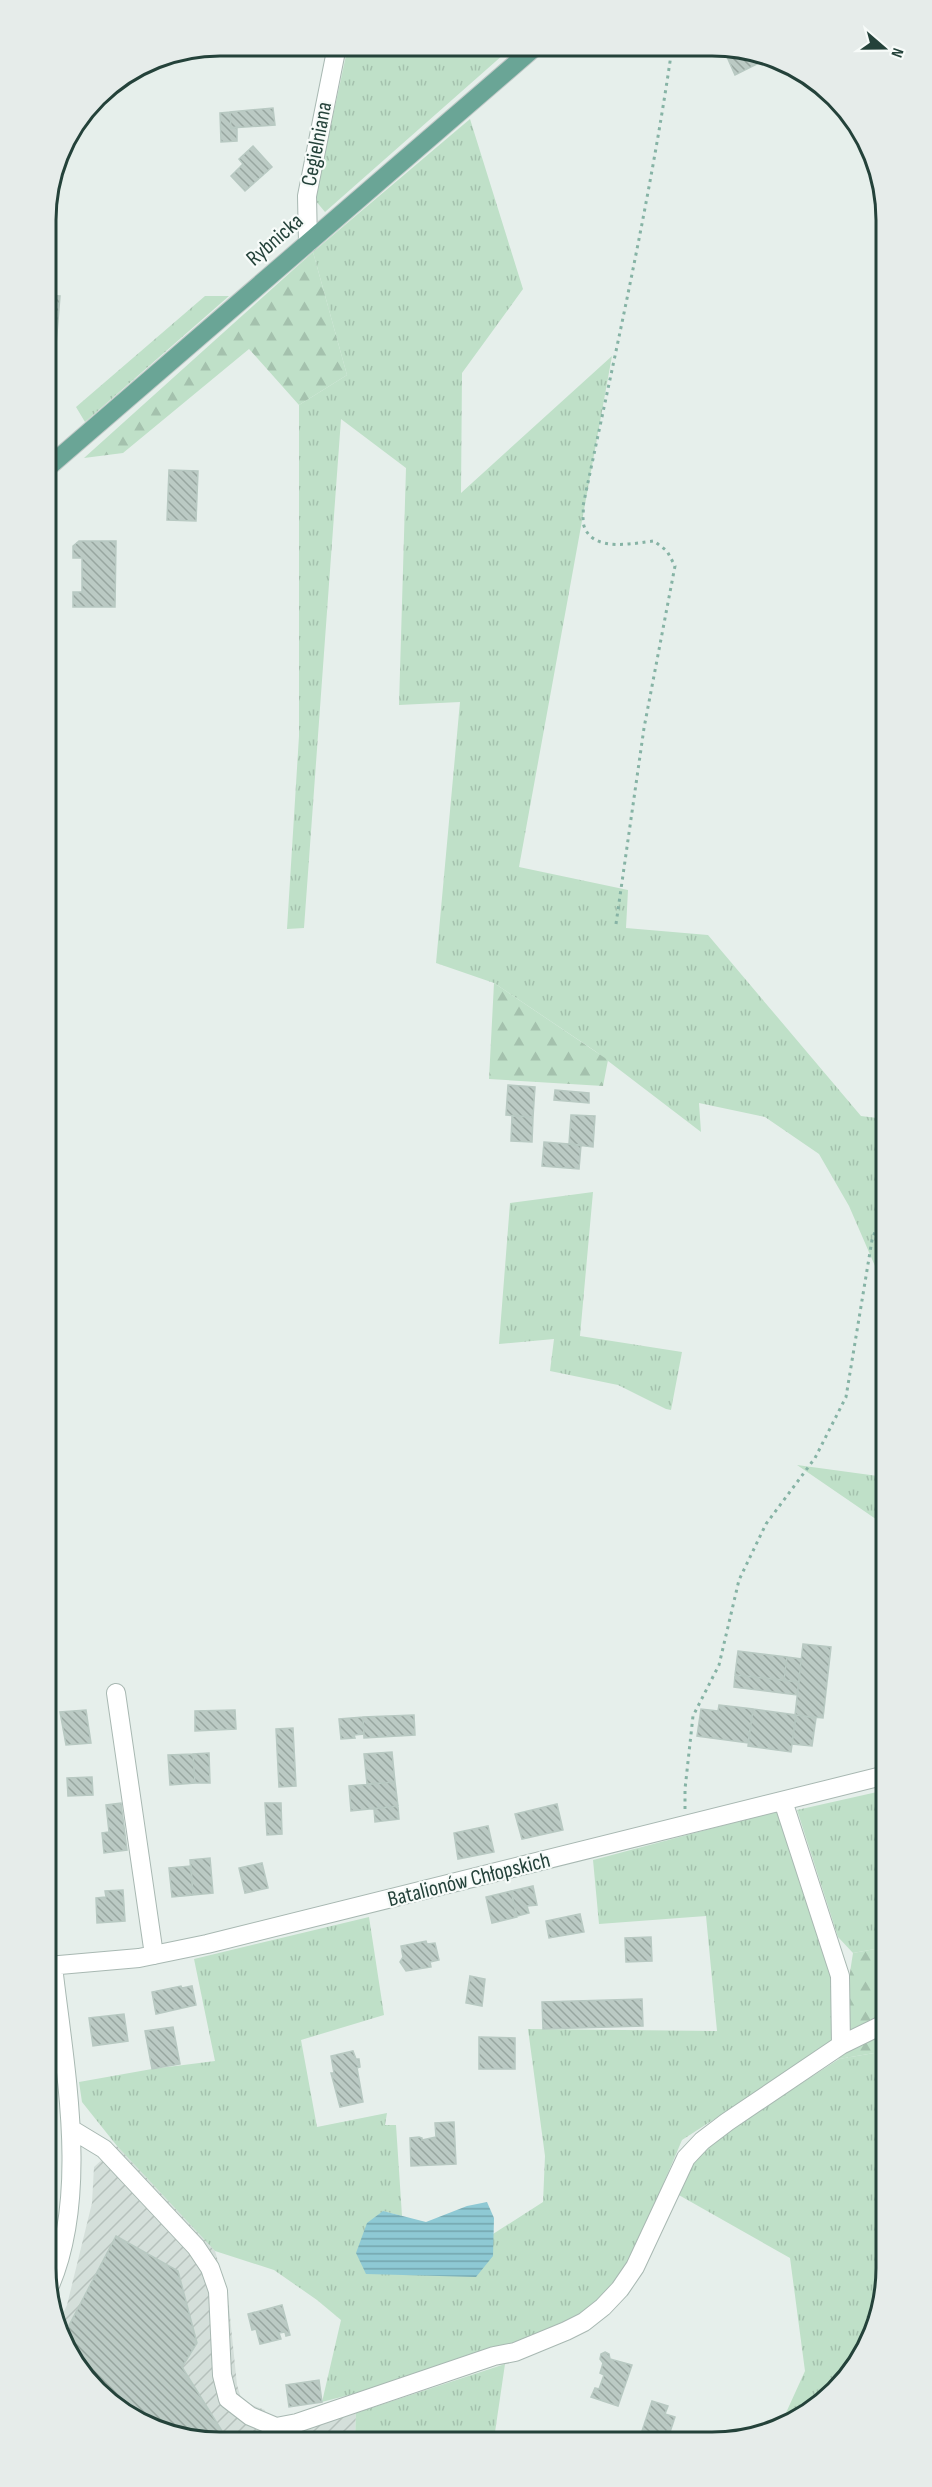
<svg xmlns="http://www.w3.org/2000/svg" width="932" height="2487" viewBox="0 0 932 2487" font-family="'Sofia Sans Condensed',sans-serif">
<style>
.industrial{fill:url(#industrial-furrows)}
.grass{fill:url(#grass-tufts)}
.forest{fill:url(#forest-firs)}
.water{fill:url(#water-rules)}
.building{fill:url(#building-back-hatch);stroke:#b8c9c2;stroke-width:1.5}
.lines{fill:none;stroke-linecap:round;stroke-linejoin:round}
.minor-casing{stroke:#a8b8b2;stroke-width:20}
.major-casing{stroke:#c2cac8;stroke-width:20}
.path{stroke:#86b3a5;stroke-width:3;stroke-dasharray:3 4.5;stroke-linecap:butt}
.minor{stroke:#fff;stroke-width:18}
.major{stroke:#6aa596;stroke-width:18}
.labels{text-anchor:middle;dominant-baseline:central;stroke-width:4.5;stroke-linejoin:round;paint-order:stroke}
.street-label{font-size:22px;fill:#24423a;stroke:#f7fbf9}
.rim{fill:none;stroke:#24423a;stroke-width:3}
</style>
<defs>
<pattern id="industrial-furrows" width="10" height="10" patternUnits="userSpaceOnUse" patternTransform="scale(1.5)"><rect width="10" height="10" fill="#d4dfda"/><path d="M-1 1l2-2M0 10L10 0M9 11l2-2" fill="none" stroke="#b6c1bc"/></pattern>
<pattern id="grass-tufts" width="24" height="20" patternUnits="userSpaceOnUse" patternTransform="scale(1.5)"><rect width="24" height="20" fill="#bfe0c8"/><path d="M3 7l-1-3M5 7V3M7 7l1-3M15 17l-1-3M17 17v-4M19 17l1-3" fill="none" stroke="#a4c1ad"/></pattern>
<pattern id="forest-firs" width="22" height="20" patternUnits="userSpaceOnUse" patternTransform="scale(1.5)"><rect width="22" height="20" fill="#bfe0c8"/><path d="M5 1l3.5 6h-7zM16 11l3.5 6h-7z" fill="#a4c1ad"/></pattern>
<pattern id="water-rules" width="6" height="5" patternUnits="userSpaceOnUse" patternTransform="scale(1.5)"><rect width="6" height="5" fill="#8ec9d4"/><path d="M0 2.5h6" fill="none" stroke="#74a5ad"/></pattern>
<pattern id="building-back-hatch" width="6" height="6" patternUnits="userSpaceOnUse" patternTransform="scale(1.5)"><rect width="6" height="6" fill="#bbcac4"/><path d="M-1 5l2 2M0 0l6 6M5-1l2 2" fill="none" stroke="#98a6a0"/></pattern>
</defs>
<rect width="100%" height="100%" fill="#e6efeb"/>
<path class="industrial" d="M 117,2146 L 215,2251 L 228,2297 L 237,2385 L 242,2401 L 265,2410 L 268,2439 L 186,2439 L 96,2391 L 59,2322 L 67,2305 L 92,2203 L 94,2167 Z
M 356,2413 L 355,2439 L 272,2439 Z"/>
<path class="grass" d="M 348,46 L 512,47 L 325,212 L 315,200 Z
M 470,119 L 523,289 L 462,373 L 461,493 L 612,356 L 519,867 L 628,890 L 626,928 L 708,935 L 861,1116 L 885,1119 L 885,1269 L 875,1266 L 849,1206 L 819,1154 L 765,1117 L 699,1103 L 701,1132 L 595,1051 L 494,983 L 436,963 L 460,702 L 399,705 L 406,468 L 341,419 L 304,928 L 287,929 L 299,736 L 299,405 L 347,375 L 313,252 Z
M 205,296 L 229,296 L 85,422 L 76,407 Z
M 593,1192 L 580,1336 L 682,1352 L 671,1410 L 666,1409 L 618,1385 L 550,1371 L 554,1339 L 499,1344 L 510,1203 Z
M 797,1465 L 885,1477 L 886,1526 Z
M 886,1790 L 886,1947 L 853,1953 L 838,1937 L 797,1810 Z
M 777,1811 L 834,1979 L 832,2043 L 682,2140 L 636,2248 L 598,2311 L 520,2350 L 322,2402 L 341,2320 L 317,2300 L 274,2270 L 215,2251 L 117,2146 L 82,2102 L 79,2082 L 152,2069 L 215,2061 L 194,1959 L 369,1917 L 384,2015 L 301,2040 L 317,2127 L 387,2113 L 385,2125 L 396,2125 L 402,2216 L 383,2211 L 493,2256 L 493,2234 L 543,2202 L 545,2156 L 528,2029 L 717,2031 L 706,1916 L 599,1924 L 593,1860 Z
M 886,2051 L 887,2278 L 874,2334 L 844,2382 L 800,2418 L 780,2426 L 805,2371 L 790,2258 L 677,2194 L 686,2158 L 839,2059 Z
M 505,2364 L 494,2439 L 355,2439 L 356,2413 Z"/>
<path class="forest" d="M 313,252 L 347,375 L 299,405 L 249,349 L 123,453 L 84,458 Z
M 494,983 L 608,1060 L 603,1086 L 489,1079 Z
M 886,1947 L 886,2051 L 839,2059 L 849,2027 L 841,2030 L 853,1953 Z"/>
<path class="water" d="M 487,2202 L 494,2218 L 493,2256 L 476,2277 L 366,2274 L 356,2253 L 367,2223 L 383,2211 L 426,2222 L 467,2206 Z"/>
<path class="building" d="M 727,48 L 747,48 L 767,59 L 735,75 L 724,50 Z
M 273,108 L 275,125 L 231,128 L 230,112 Z
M 230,112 L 231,128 L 237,127 L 237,141 L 221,142 L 220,113 Z
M 253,146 L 272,167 L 245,191 L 231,176 L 243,164 L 239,159 Z
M 45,218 L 51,218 L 50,254 L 45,254 Z
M 46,295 L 60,296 L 56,345 L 46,344 Z
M 169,470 L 198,471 L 196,521 L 167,520 Z
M 79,541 L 116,541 L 115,607 L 73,607 L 73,592 L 82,592 L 82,558 L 73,558 L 73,546 Z
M 508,1085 L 535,1087 L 533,1117 L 506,1115 Z
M 555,1090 L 589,1093 L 589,1103 L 554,1100 Z
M 571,1115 L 595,1116 L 593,1147 L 569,1144 Z
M 512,1116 L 533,1117 L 532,1142 L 511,1141 Z
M 544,1142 L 581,1145 L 579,1169 L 542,1166 Z
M 803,1644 L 831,1647 L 823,1718 L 795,1715 Z
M 738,1651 L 787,1657 L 784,1680 L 735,1675 Z
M 787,1657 L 801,1659 L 799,1682 L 784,1680 Z
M 735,1675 L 799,1682 L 797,1695 L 734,1687 Z
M 719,1705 L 753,1709 L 748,1743 L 697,1736 L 701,1709 L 718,1711 Z
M 753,1709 L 796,1715 L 791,1752 L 748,1746 Z
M 86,1710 L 91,1743 L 66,1745 L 60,1712 Z
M 235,1710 L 236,1729 L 195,1731 L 195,1711 Z
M 414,1715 L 415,1735 L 364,1738 L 363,1717 Z
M 796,1715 L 816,1718 L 812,1746 L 792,1744 Z
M 363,1717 L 364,1734 L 354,1735 L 355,1738 L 341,1739 L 339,1719 Z
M 293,1728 L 296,1786 L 279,1787 L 276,1729 Z
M 392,1752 L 395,1782 L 367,1784 L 364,1754 Z
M 209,1753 L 210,1783 L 195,1783 L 193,1754 Z
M 193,1754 L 195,1783 L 170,1785 L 168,1755 Z
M 92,1777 L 93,1795 L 68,1796 L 67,1778 Z
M 395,1782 L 398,1806 L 351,1811 L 349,1786 Z
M 121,1803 L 127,1850 L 104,1853 L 102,1833 L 109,1832 L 106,1805 Z
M 265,1803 L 281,1803 L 282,1834 L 267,1835 Z
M 557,1804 L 563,1830 L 522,1839 L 515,1814 Z
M 398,1806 L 399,1819 L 375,1822 L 374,1809 Z
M 488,1826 L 494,1852 L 458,1859 L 454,1833 Z
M 210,1858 L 213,1893 L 193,1895 L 190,1860 Z
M 262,1863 L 268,1888 L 245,1893 L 239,1868 Z
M 191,1866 L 193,1895 L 172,1897 L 169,1868 Z
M 533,1886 L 537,1905 L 527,1906 L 529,1913 L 517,1916 L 511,1891 Z
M 123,1890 L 125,1921 L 97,1923 L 96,1898 L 106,1897 L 105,1891 Z
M 511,1891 L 517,1917 L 492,1923 L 486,1897 Z
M 580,1914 L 584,1932 L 549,1938 L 546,1921 Z
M 651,1937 L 652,1961 L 626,1962 L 625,1938 Z
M 426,1941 L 427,1944 L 435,1943 L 439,1960 L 430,1962 L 431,1967 L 406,1971 L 400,1962 L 403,1957 L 401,1946 Z
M 470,1976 L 485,1979 L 482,2006 L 466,2003 Z
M 181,1986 L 182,1988 L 192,1986 L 196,2005 L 156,2014 L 152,1992 Z
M 642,1999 L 643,2026 L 543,2029 L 542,2002 Z
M 124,2014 L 128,2041 L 93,2046 L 89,2018 Z
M 173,2027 L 180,2064 L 152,2069 L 145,2031 Z
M 479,2037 L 515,2038 L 515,2069 L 479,2069 Z
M 353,2051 L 356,2059 L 359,2059 L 360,2067 L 357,2068 L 363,2102 L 340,2107 L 331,2073 L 334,2073 L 331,2056 Z
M 454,2122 L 456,2164 L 411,2166 L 410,2138 L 419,2137 L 422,2138 L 422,2140 L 436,2137 L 435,2123 Z
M 116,2236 L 178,2271 L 197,2343 L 182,2367 L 227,2439 L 186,2439 L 96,2391 L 65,2333 Z
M 282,2305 L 290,2335 L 286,2336 L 285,2332 L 279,2333 L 281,2339 L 260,2344 L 256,2329 L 252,2330 L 248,2314 Z
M 605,2352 L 609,2354 L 610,2359 L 632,2365 L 618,2406 L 591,2397 L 595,2388 L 599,2389 L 604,2375 L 600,2373 L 603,2363 L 600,2359 L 601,2354 Z
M 319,2380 L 322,2402 L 289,2407 L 286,2385 Z
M 652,2401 L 668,2406 L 665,2414 L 675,2417 L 670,2432 L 667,2431 L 665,2439 L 640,2437 Z"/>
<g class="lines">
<g class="minor-casing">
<path id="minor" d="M 308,243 L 307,196 L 337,46
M 116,1693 L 154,1955
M 48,1966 L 139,1958 L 207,1944 L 886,1775
M 841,2045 L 886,2023
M 71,2129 L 104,2149 L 196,2247 L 210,2268 L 218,2291 L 222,2375 L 228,2399 L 250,2416 L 276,2427 L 276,2439
M 48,2290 C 91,2196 64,2065 53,1966
M 276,2427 L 297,2423 L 494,2356 L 515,2352 L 566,2331 L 584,2322 L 603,2307 L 620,2289 L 635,2267 L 686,2158 L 702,2141 L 727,2122 L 841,2045 L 840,1976 L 783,1801"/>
</g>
<g class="major-casing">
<path id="major" d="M 46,469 L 535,47"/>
</g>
<path class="path" d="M 616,924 L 644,728 L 675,566 L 667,551 L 654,541 C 634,543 593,553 584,526 C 582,520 584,512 583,506 C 615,354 650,202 672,48
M 685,1809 L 685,1789 L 693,1716 L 719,1665 L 739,1580 L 766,1524 L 815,1458 L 846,1397 L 872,1240 L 885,1204"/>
<use href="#minor" class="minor"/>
<use href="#major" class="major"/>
</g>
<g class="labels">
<g class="street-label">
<text transform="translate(317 144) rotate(-79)">Cegielniana</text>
<text transform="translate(275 240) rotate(-41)">Rybnicka</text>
<text transform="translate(469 1880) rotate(-14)">Batalionów Chłopskich</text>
</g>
</g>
<path d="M0 0H932V2487H0ZM220 56H712A164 164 0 0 1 876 220V2268A164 164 0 0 1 712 2432H220A164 164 0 0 1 56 2268V220A164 164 0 0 1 220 56Z" fill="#e6ecea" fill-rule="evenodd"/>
<path class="rim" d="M220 56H712A164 164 0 0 1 876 220V2268A164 164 0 0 1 712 2432H220A164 164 0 0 1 56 2268V220A164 164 0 0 1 220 56Z"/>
<g transform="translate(884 48) rotate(110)" stroke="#f7fbf9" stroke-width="4.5" paint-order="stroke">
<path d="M0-4.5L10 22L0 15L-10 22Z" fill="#24423a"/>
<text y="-9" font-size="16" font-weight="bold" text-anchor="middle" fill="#24423a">N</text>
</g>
</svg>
